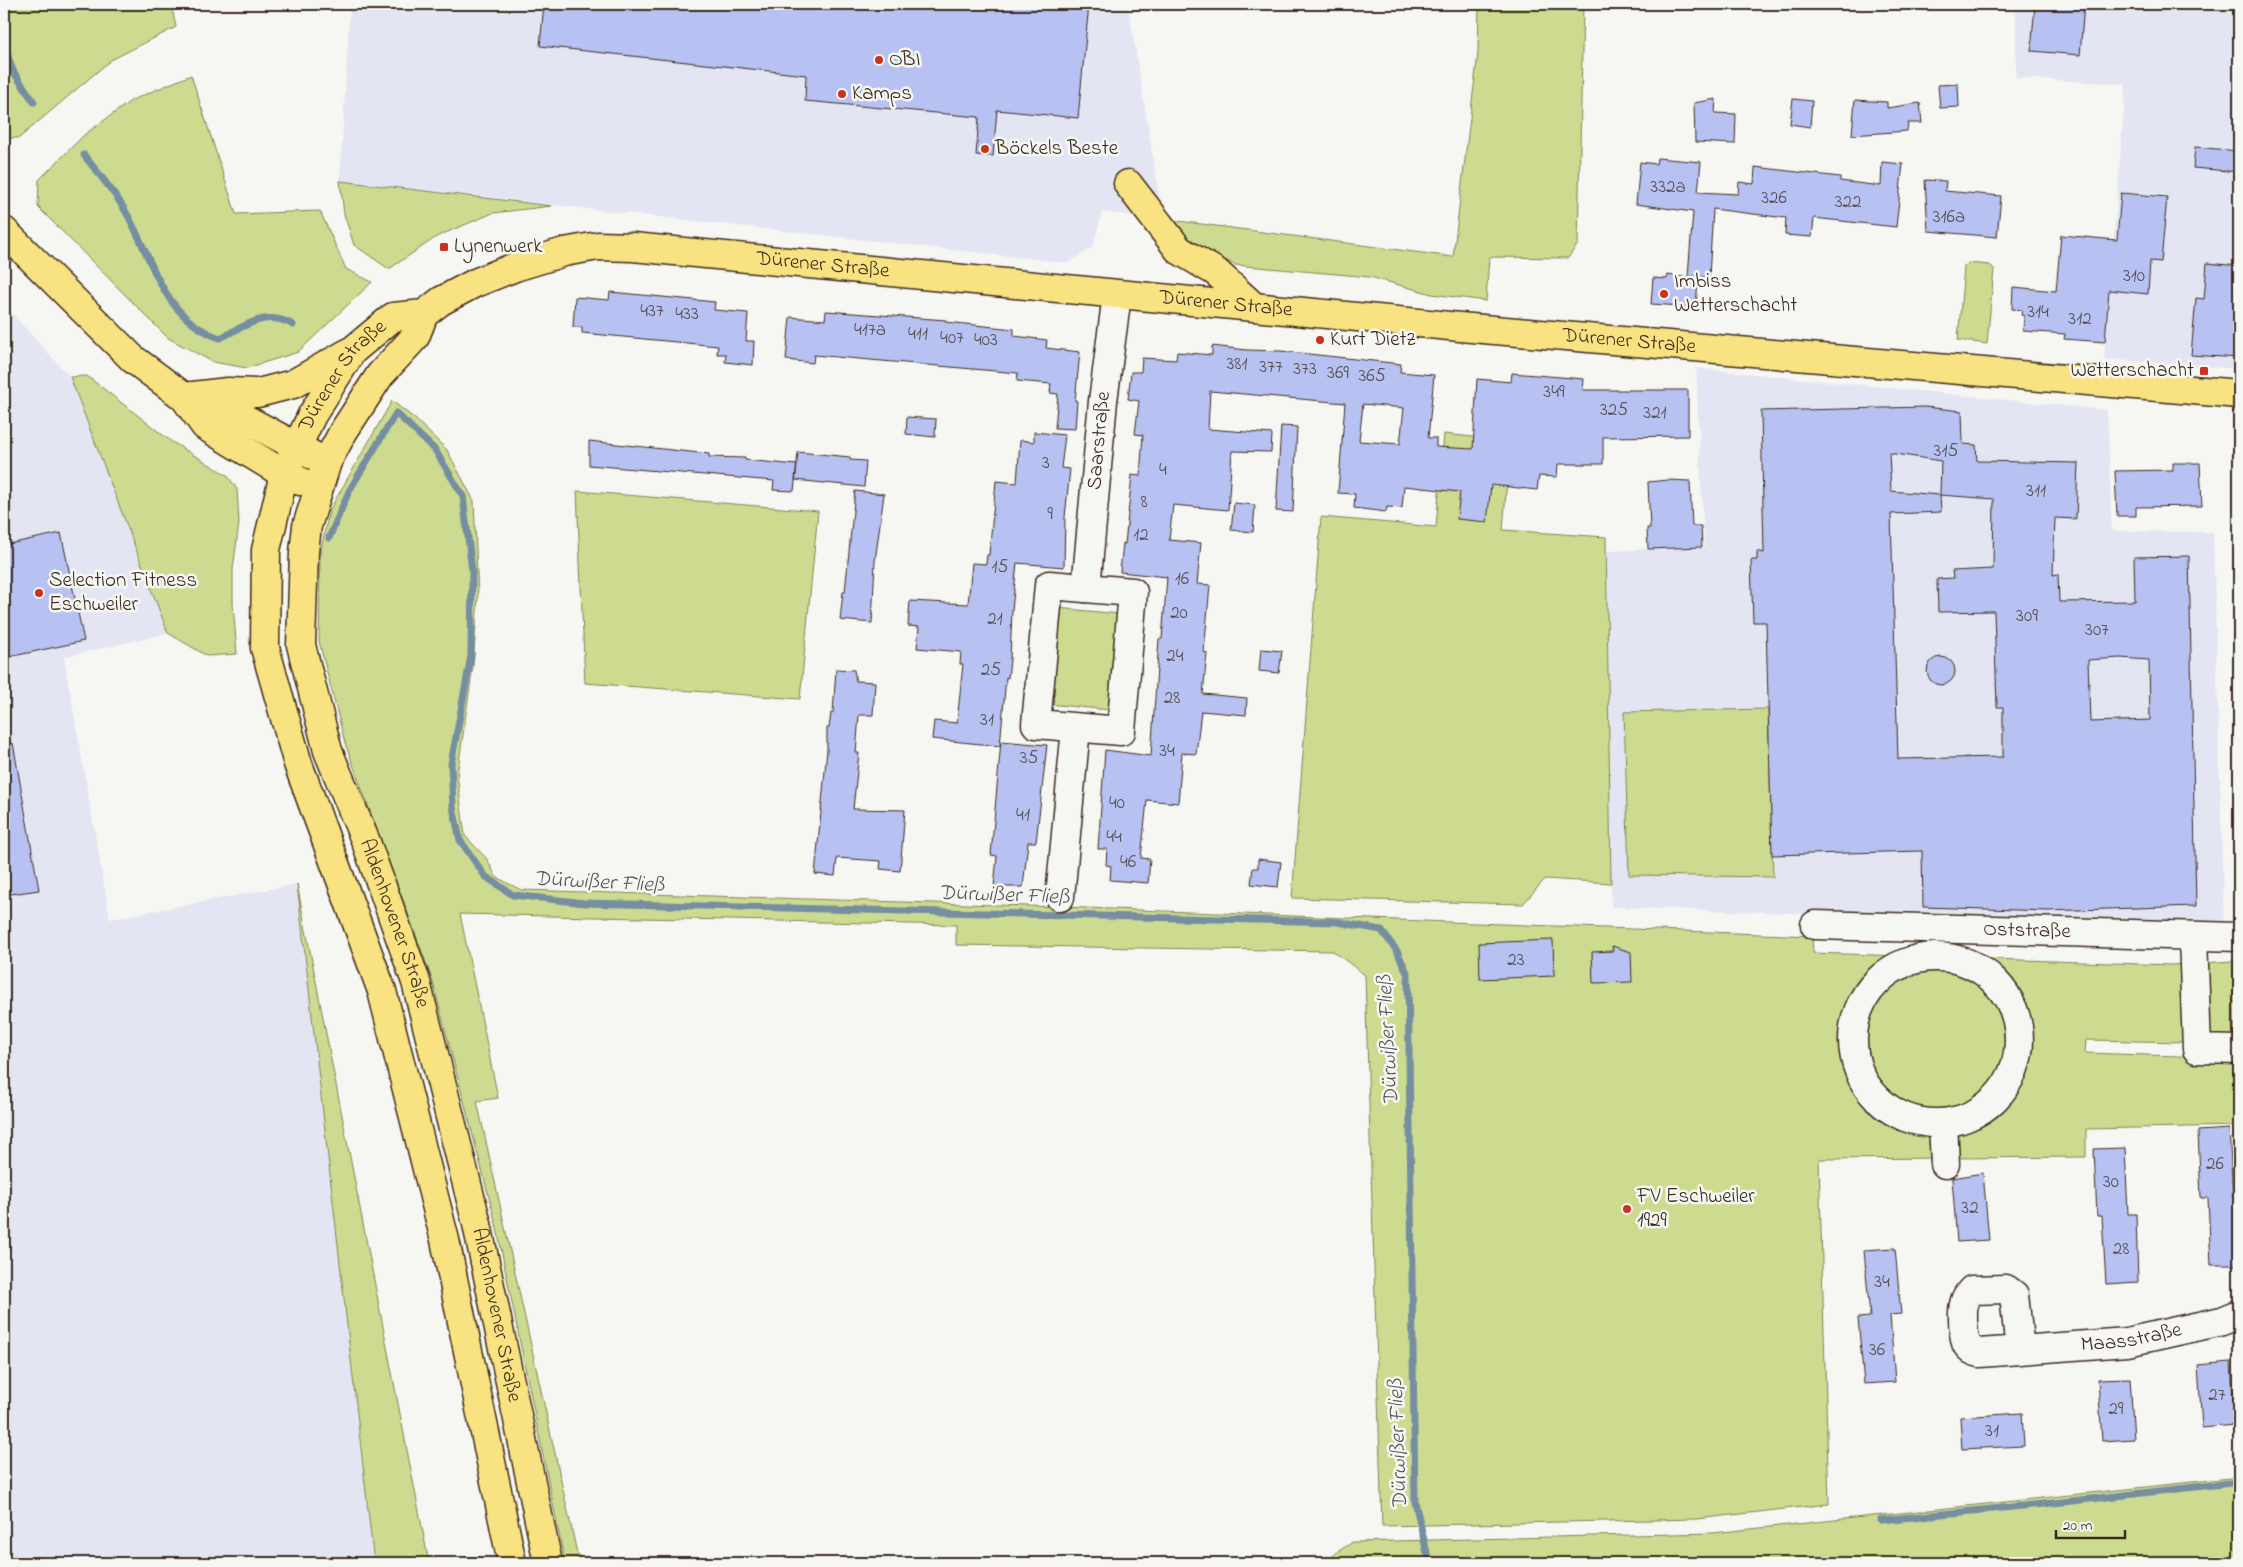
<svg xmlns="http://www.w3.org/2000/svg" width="2243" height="1567" viewBox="0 0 2243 1567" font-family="'Indie Flower',sans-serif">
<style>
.built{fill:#e3e6f2}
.green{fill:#ccdb8f;stroke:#848256}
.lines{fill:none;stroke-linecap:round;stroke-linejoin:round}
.stream{stroke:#748ea1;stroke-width:7}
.building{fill:#b7c2f3;stroke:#3b2a1e;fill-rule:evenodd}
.minor-casing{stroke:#3b2a1e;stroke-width:31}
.major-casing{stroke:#3b2a1e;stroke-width:31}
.minor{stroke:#f6f6f2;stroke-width:28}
.major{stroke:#f8e281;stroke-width:28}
.poi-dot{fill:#c8321e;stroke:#f6f6f2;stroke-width:2}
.labels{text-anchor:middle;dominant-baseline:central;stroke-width:5;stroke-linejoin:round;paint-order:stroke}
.number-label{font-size:19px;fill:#5a5053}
.poi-label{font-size:21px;fill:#3b2a1e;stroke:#f6f6f2;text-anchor:start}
.street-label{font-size:21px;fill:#3b2a1e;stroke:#f6f6f2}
.water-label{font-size:22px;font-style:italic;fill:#535455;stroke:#f6f6f2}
</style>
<rect width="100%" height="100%" fill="#f6f6f2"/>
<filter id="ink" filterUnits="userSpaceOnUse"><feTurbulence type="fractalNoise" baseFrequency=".02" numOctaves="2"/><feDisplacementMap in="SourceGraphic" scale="10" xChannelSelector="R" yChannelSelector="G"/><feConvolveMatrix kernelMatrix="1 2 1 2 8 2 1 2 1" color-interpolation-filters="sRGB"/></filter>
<g filter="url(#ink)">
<path class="built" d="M 350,4 L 1128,4 L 1163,219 L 1102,212 L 1093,247 L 1068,263 L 340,181 Z
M 2016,4 L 2239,4 L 2239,369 L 2104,359 L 2126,84 L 2016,78 Z
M 4,305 L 70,377 L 168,633 L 64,657 L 110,919 L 297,884 L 374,1563 L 4,1563 Z
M 1696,368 L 2107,410 L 2112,531 L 2213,532 L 2224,922 L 2134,925 L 1611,907 L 1606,551 L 1704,547 Z"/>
<path class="green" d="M 4,4 L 171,4 L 176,27 L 111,60 L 19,138 L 4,138 Z
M 1479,4 L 1583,4 L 1578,244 L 1568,258 L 1489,257 L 1486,301 L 1432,294 L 1370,277 L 1235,265 L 1195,245 L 1163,219 L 1453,257 L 1478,53 Z
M 191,75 L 236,214 L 320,211 L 346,269 L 372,282 L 298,352 L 247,368 L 213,362 L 168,338 L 38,207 L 39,180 L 84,135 L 132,100 Z
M 340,181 L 552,206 L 493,213 L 438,236 L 389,269 L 354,245 L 344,214 Z
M 1968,263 L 1990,265 L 1994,269 L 1987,344 L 1958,340 L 1964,267 Z
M 87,376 L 172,442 L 227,475 L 237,489 L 239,523 L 233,569 L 233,604 L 237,654 L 207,656 L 168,633 L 70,377 Z
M 392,401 L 415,419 L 447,450 L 474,501 L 478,597 L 473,666 L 457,775 L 465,836 L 487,859 L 496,877 L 521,890 L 1060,907 L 1812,936 L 1813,953 L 2171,965 L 2233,961 L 2235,1043 L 2086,1040 L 2085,1053 L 2239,1058 L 2239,1126 L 2086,1129 L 2086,1157 L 1819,1159 L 1829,1504 L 1697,1519 L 1382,1526 L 1365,975 L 1333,951 L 956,945 L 956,925 L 460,914 L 498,1098 L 477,1101 L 577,1553 L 584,1563 L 565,1563 L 496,1224 L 432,979 L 345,743 L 319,641 L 320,554 L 329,511 Z
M 1444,434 L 1510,441 L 1503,530 L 1606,537 L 1611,883 L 1545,879 L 1523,904 L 1292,898 L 1321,517 L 1436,527 Z
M 577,491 L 818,511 L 800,699 L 585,683 Z
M 1057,608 L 1120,614 L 1110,710 L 1048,704 Z
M 1768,709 L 1773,877 L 1629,875 L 1624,712 Z
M 297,884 L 429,1563 L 374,1563 Z
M 2239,1477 L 2239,1563 L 1332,1563 L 1334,1554 L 1353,1542 L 1713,1533 Z"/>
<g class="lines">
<path class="stream" d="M 4,45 L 13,71 L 34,102
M 84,155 C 97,172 112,189 123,207 C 153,256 160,317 220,338 C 245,326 266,309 293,325
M 329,538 L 349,491 L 396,413 L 435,450 L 463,496 L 472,571 L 471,656 L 451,764 L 453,807 L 460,840 L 485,876 L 513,895 L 585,903 L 1338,922 L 1381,930 L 1397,951 L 1408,975 L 1415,1502 L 1427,1553 L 1433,1563
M 1881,1520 L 2063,1502 L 2239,1482"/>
</g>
<path class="building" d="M 544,4 L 1089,4 L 1078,118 L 997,110 L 993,156 L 976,155 L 979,117 L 805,101 L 806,75 L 540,46 Z
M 2035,4 L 2084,4 L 2080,55 L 2031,51 Z
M 1958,84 L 1959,107 L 1940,108 L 1938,85 Z
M 1716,99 L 1715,113 L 1736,114 L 1735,144 L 1695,142 L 1694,103 Z
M 1793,99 L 1812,101 L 1810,127 L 1790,124 Z
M 1855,100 L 1887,102 L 1887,108 L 1920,103 L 1922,123 L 1908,123 L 1907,131 L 1852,135 Z
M 2195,147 L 2239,151 L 2239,172 L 2193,168 Z
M 1657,158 L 1701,162 L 1698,192 L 1738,194 L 1739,182 L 1754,184 L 1755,167 L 1840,177 L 1840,181 L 1881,186 L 1882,162 L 1903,164 L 1896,227 L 1814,218 L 1812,237 L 1785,235 L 1786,218 L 1713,209 L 1709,277 L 1688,276 L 1693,212 L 1636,204 L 1640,162 L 1656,164 Z
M 1925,180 L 1946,181 L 1945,191 L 2001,196 L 1997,237 L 1928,231 Z
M 2121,193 L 2167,197 L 2161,262 L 2150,261 L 2148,294 L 2109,290 L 2105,342 L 2064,339 L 2065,334 L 2023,331 L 2024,316 L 2021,315 L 2022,310 L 2012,309 L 2013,287 L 2056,291 L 2061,235 L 2117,240 Z
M 2207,263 L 2239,266 L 2239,358 L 2191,355 L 2196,298 L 2204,299 Z
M 1668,275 L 1698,279 L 1696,307 L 1651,304 L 1653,278 L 1667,279 Z
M 610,292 L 715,302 L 714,310 L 748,313 L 746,341 L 754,341 L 753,365 L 725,362 L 726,354 L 717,354 L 718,346 L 582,333 L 582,327 L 573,327 L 575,297 L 609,300 Z
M 826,311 L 946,320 L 946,322 L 1014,329 L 1014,336 L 1047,340 L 1046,348 L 1080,352 L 1075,401 L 1077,401 L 1075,429 L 1055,428 L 1058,394 L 1050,393 L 1051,384 L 1017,381 L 1018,373 L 814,355 L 813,363 L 786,360 L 790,317 L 825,320 Z
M 1212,346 L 1247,350 L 1281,351 L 1401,364 L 1400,372 L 1434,375 L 1428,438 L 1436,438 L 1436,447 L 1473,449 L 1477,379 L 1511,382 L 1512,373 L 1584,379 L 1583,390 L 1688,390 L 1688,436 L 1603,437 L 1603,464 L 1558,464 L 1557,477 L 1539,476 L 1537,490 L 1491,485 L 1487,522 L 1457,519 L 1460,492 L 1404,486 L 1402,508 L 1387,507 L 1386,512 L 1354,508 L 1355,494 L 1338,493 L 1345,403 L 1210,391 L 1208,429 L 1272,434 L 1271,452 L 1232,451 L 1228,510 L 1173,505 L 1169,540 L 1201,543 L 1197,584 L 1210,585 L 1204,652 L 1207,653 L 1203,694 L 1247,698 L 1246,715 L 1201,711 L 1196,754 L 1182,753 L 1178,803 L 1147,800 L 1141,858 L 1150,859 L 1148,883 L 1110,880 L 1111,866 L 1106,865 L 1107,849 L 1098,849 L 1105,750 L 1151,756 L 1159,639 L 1162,639 L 1167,577 L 1120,572 L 1123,543 L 1125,544 L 1132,475 L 1140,476 L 1143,435 L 1135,434 L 1139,401 L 1128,399 L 1131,372 L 1141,372 L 1142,358 L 1176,360 L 1177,352 L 1212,355 ZM 1363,404 L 1404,408 L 1400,444 L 1359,441 Z
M 1925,407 L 1962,411 L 1963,444 L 1976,445 L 1977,461 L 2078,463 L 2076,519 L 2055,518 L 2053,575 L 2058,574 L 2059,602 L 2135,601 L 2134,557 L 2189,556 L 2196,906 L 2048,911 L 1923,907 L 1922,851 L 1772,855 L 1766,622 L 1753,622 L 1751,560 L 1757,560 L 1757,551 L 1764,553 L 1761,411 ZM 1889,453 L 1941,461 L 1940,495 L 1891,491 ZM 1940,495 L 1994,499 L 1993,569 L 1952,571 L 1953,578 L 1937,579 L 1938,612 L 1994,611 L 1997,707 L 2003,707 L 2003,757 L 1898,759 L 1891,514 L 1941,512 ZM 2120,658 L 2149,660 L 2150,720 L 2090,722 L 2088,660 Z
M 907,417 L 936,419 L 935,437 L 906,434 Z
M 1281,426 L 1297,427 L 1293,512 L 1276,511 Z
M 1034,432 L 1065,435 L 1061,468 L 1070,469 L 1065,517 L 1064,567 L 1017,563 L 1012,610 L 1010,659 L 1008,678 L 1006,677 L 1000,746 L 932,739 L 934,721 L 957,723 L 963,664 L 960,664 L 961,652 L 917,648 L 919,627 L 908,626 L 910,601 L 968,604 L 972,563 L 986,564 L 987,555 L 989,555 L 996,481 L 1017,483 L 1020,440 L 1034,442 Z
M 589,441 L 709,454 L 709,457 L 745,458 L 745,460 L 797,465 L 794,491 L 773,490 L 774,481 L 589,465 Z
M 798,452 L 850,457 L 850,460 L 866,461 L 864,487 L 795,480 Z
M 2173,463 L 2200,463 L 2202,506 L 2136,507 L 2136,516 L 2117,516 L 2115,471 L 2173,470 Z
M 1668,480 L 1690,481 L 1692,526 L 1701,526 L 1702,547 L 1648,549 L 1647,528 L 1650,528 L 1648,482 Z
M 855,491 L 884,494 L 875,561 L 872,623 L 840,620 L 843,592 L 845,592 Z
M 1234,503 L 1255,505 L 1253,532 L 1231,530 Z
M 61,533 L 84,641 L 4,658 L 4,545 Z
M 1261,649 L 1282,651 L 1279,673 L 1259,671 Z
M1927 671a14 14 0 1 1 28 0a14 14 0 1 1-28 0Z
M 836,669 L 854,670 L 856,681 L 875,682 L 873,715 L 859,715 L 856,753 L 859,753 L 853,809 L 905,810 L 900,871 L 880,869 L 881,861 L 837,858 L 835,876 L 815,874 L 827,750 L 827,728 L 829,728 L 831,713 L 833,713 Z
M 1001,741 L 1047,745 L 1036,842 L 1028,842 L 1023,887 L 994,887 L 997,856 L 991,855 Z
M 13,743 L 39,890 L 4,895 L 4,744 Z
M 1258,859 L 1281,862 L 1278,887 L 1251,884 L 1253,868 L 1258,868 Z
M 1553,940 L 1554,976 L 1480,979 L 1479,943 Z
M 1612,946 L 1631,952 L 1632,982 L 1593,983 L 1592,952 L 1613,951 Z
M 2229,1129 L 2233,1197 L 2239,1197 L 2239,1265 L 2211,1265 L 2208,1198 L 2201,1198 L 2198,1131 Z
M 2125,1148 L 2128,1214 L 2136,1214 L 2138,1282 L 2106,1284 L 2102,1216 L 2097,1216 L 2094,1149 Z
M 1983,1173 L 1989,1240 L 1957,1242 L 1952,1178 Z
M 1895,1248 L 1901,1314 L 1890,1315 L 1895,1382 L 1864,1384 L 1858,1318 L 1870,1317 L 1864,1250 Z
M 2231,1362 L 2235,1425 L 2202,1428 L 2198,1365 Z
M 2130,1378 L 2134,1439 L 2102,1441 L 2098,1379 Z
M 2022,1413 L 2024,1446 L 1962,1449 L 1960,1417 Z"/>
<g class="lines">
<g class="minor-casing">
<g id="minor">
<path d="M 1049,585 L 1133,592 L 1121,731 L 1036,724 Z"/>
<path id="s1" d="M 1086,588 L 1103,401 L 1117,295"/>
<path d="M 1060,897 L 1076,728"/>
<path id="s2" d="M 1815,925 L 2239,937"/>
<path d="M 2193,937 L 2197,1049 L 2239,1050"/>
<circle cx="1936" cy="1040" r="83"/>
<path d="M 1943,1123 L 1945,1164"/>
<path id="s3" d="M 2020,1350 L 2014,1295 L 2006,1289 L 1972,1290 C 1968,1294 1965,1299 1964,1304 C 1962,1311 1963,1339 1967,1345 C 1970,1350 1975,1352 1980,1353 L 2127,1342 L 2222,1321 L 2239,1314"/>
</g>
</g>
<g class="major-casing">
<g id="major">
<path d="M 1128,184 L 1179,250 L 1216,272 L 1253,306"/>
<path d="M 4,231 L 133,359 L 184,397 L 205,426 L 284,474 L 300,481"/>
<path id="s4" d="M 424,314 L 415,337 L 380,375 L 343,432 L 327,462 L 307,526 L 304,552 L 301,645 L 328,751 L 366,842 L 416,982 L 477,1224 L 548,1563"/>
<path d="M 184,397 L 228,392 L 258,393 L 293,384 L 348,353"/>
<path d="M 195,400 L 227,409 L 312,455"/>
<path id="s5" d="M 512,1563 L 445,1240 L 382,991 L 298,764 L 265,648 L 266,550 L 284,474 L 312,415 L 352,351 L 393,317 L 424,314 L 441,301 L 475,283 L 515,267 L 564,252 L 598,246 L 633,247 L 1460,327 L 2239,394"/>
</g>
</g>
<use href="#minor" class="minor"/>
<use href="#major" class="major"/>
</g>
</g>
<g class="poi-dot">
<circle cx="879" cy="60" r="5"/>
<circle cx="842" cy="94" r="5"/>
<circle cx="985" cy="149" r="5"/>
<rect x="439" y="242" width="10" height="10" rx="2.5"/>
<circle cx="1664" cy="294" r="5"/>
<circle cx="1320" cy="340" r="5"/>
<rect x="2199" y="366" width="10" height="10" rx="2.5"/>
<circle cx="39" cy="593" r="5"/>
<circle cx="1627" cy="1209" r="5"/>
</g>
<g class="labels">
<g class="number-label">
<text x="1668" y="187">332a</text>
<text x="1774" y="198">326</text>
<text x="1848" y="202">322</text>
<text x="1949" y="217">316a</text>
<text x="2134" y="276">310</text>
<text x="652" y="311">437</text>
<text x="2038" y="312">314</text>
<text x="687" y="314">433</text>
<text x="2080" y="319">312</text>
<text x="870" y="330">417a</text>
<text x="918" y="334">411</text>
<text x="952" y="338">407</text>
<text x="986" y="340">403</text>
<text x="1237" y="364">381</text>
<text x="1271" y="367">377</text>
<text x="1305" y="369">373</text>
<text x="1338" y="373">369</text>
<text x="1372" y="376">365</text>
<text x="1554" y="392">349</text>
<text x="1614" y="410">325</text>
<text x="1655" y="413">321</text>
<text x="1946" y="451">315</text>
<text x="1046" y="463">3</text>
<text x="1163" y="470">4</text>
<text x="2036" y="491">311</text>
<text x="1144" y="502">8</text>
<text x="1050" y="514">9</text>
<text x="1141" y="535">12</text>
<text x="1000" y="567">15</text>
<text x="1182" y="579">16</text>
<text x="1179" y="613">20</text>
<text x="2027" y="616">309</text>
<text x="995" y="619">21</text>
<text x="2097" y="630">307</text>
<text x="1175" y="656">24</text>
<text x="991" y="670">25</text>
<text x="1172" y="698">28</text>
<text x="987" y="720">31</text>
<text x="1167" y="751">34</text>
<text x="1029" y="758">35</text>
<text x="1117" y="803">40</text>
<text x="1023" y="815">41</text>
<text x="1114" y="837">44</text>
<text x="1128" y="862">46</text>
<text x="1516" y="960">23</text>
<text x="2215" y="1164">26</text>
<text x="2111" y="1182">30</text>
<text x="1970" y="1208">32</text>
<text x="2121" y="1249">28</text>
<text x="1882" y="1282">34</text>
<text x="1877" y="1350">36</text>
<text x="2217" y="1395">27</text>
<text x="2116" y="1409">29</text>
<text x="1992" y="1431">31</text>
</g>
<g class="poi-label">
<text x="889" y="60">OBI</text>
<text x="852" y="94">Kamps</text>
<text x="995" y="149">Böckels Beste</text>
<text x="454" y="247">Lynenwerk</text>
<text x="1674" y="282">Imbiss<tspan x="1674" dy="24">Wetterschacht</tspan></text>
<text x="1330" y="340">Kurt Dietz</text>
<text x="2194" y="371" text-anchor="end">Wetterschacht</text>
<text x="49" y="581">Selection Fitness<tspan x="49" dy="24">Eschweiler</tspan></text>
<text x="1637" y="1197">FV Eschweiler<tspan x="1637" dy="24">1929</tspan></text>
</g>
<g class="street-label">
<text stroke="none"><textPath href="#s5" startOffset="1765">Dürener Straße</textPath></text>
<text stroke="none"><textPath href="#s5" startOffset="2170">Dürener Straße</textPath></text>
<text stroke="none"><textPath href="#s5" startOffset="2575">Dürener Straße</textPath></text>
<text stroke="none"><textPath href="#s5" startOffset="1241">Dürener Straße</textPath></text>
<text stroke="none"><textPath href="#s1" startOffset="148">Saarstraße</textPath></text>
<text stroke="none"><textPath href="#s4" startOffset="659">Aldenhovener Straße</textPath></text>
<text stroke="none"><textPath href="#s2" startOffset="212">Oststraße</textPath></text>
<text stroke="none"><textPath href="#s4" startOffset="1064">Aldenhovener Straße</textPath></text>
<text stroke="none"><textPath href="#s3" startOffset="325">Maasstraße</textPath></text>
</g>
<g class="water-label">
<text transform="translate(599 883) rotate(3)">Dürwißer Fließ</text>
<text transform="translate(1004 896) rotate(2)">Dürwißer Fließ</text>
<text transform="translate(1389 1040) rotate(-93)">Dürwißer Fließ</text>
<text transform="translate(1399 1444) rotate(-92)">Dürwißer Fließ</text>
</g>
</g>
<rect width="2243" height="1567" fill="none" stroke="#f6f6f2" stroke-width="20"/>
<rect x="10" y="10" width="2223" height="1547" fill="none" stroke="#3b2a1e" stroke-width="2" filter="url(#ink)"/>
<path d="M2056 1530v8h69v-8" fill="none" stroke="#3b2a1e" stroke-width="2.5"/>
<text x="2063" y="1530" font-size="15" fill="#3b2a1e" stroke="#f6f6f2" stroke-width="4" paint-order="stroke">20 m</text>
</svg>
